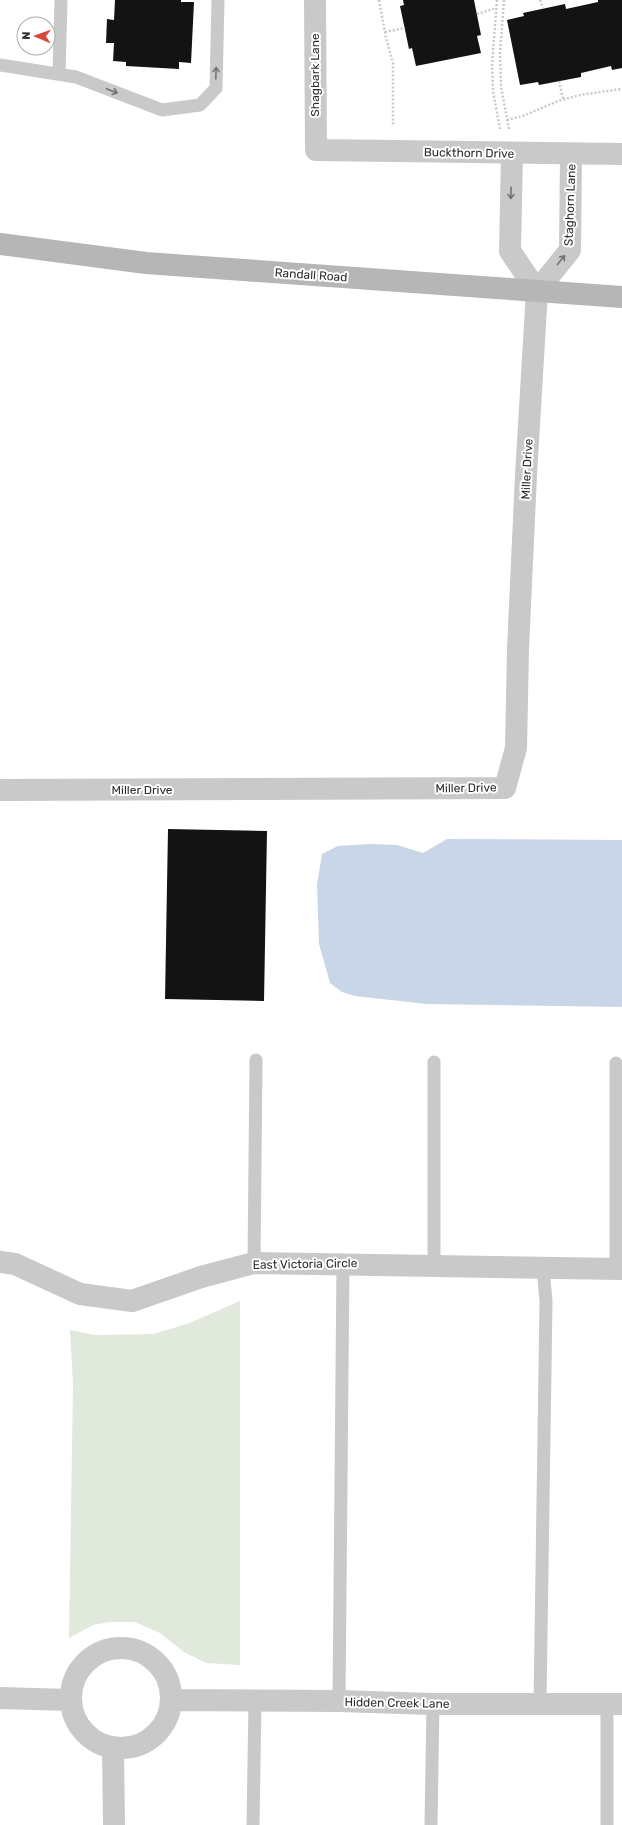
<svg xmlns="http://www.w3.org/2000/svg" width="622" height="1825" viewBox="0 0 622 1825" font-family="Rubik,sans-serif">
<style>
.green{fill:#e0e9db}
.water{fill:#c8d6e7}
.building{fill:#131313}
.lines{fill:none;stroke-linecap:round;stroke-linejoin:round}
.path{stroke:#c9c9c9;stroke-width:2.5;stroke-dasharray:2 2;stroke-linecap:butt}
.lane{stroke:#c9c9c9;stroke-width:13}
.street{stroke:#c9c9c9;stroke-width:22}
.secondary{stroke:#b6b6b6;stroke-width:22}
.oneway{stroke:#737373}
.labels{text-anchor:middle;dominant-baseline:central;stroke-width:4;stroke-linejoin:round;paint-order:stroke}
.street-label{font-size:12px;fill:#2c2c2c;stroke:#fff}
</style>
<rect width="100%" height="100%" fill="#fff"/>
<path class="green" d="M 240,1301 L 240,1665 L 206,1663 L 184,1652 L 160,1633 L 135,1622 L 109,1622 L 93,1625 L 69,1638 L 73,1384 L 70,1330 L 95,1335 L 153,1334 L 187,1324 Z"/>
<path class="water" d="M 447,839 L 622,840 L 622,1007 L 427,1004 L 355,996 L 342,992 L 330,983 L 319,944 L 317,884 L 322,854 L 338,846 L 371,844 L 397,845 L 423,853 Z"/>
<path class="building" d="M 115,0 L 181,0 L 181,2 L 194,2 L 191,63 L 179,62 L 179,69 L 126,66 L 126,62 L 113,61 L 114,43 L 106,43 L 107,19 L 114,20 Z
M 403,0 L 474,0 L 481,35 L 477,36 L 481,53 L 416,66 L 412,48 L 409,49 L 400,6 L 404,5 Z
M 598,0 L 622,0 L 622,68 L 612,70 L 611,66 L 581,73 L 581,77 L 539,85 L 538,82 L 520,85 L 507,20 L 524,16 L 523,13 L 565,4 L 566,9 L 598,2 Z
M 168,829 L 267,831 L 264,1001 L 165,999 Z"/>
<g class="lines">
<path class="path" d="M 379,0 L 386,38 L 393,63 L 393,126
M 497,0 L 492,64 L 493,91 L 500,129
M 504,0 L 500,52 L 501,87 L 509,129
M 540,0 L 543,8
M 477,14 L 496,8
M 385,32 L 405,28
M 559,81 L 563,99
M 507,120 L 523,116 L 558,101 L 580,95 L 622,89"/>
<path class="lane" d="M 0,65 L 76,77 L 162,110 L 200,105 L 216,88 L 218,0
M 59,74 L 61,0
M 254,1263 L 256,1060
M 434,1265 L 434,1062
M 616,1269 L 616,1063
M 339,1701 L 343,1263
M 540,1703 L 546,1301 L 543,1269
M 253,1825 L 255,1701
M 431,1825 L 433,1704
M 607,1825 L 607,1704"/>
<path class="street" d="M 315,0 L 316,150 L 622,154
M 512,154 L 510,251 L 537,291
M 537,291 L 570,250 L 571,154
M 0,790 L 505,788 L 516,748 L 518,649 L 526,475 L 537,291
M 0,1262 L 15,1264 L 80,1294 L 132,1301 L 201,1277 L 254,1263 L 622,1269
M71 1698a50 50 0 1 1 100 0a50 50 0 1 1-100 0Z
M 0,1698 L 70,1700
M 172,1700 L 339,1701 L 433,1704 L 622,1704
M 113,1749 L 114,1825"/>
<path class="secondary" d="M 0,244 L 146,263 L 622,297"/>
</g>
<defs><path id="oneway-shaft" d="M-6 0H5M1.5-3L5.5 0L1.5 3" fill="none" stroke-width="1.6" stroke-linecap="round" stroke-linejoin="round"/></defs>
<g class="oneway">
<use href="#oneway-shaft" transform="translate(216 73) rotate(-88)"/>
<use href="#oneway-shaft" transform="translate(112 91) rotate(21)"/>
<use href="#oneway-shaft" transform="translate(511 193) rotate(91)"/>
<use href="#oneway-shaft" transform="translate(561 260) rotate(-52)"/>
</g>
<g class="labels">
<g class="street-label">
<text transform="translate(315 75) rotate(-90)">Shagbark Lane</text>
<text transform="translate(469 153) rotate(1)">Buckthorn Drive</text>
<text transform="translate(570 205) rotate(-88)">Staghorn Lane</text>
<text transform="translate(311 275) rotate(4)">Randall Road</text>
<text transform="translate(527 469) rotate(-87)">Miller Drive</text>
<text transform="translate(466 788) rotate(-1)">Miller Drive</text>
<text x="142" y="790">Miller Drive</text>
<text transform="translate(305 1264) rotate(-1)">East Victoria Circle</text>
<text transform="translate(397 1703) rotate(1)">Hidden Creek Lane</text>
</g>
</g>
<g transform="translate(36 36) rotate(272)"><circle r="19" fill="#ffffff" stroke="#ababab"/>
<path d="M0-3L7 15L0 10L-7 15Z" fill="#d6493c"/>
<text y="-6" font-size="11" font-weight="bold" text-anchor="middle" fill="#2c2c2c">N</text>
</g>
</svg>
